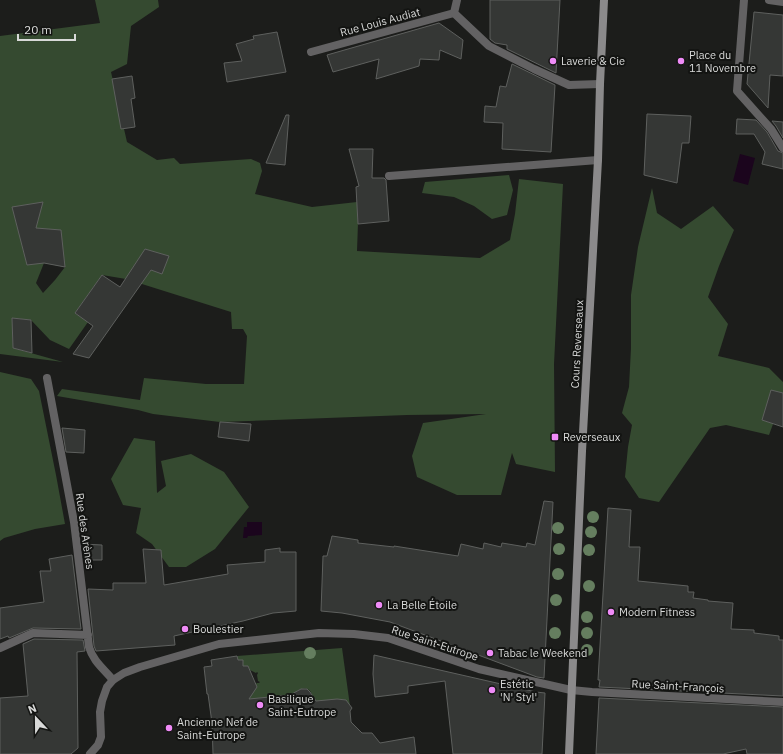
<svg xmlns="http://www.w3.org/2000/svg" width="783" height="754" viewBox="0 0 783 754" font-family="'IBM Plex Sans',sans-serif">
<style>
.green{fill:#354a30;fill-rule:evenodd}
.water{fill:#1b051d}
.building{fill:#353735;stroke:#5e605e}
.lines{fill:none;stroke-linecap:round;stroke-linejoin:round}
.service{stroke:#636263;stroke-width:8}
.minor{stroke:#636263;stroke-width:8}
.tertiary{stroke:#636263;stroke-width:8}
.secondary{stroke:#8b8a8b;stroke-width:8}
.tree{fill:#657e5f}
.poi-dot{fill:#ef8bf7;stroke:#131412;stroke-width:1.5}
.labels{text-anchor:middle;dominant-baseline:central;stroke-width:4;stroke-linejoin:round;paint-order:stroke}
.street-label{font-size:11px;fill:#d8d9d8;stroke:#131412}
.poi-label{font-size:11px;fill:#d8d9d8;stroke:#131412;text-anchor:start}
</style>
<rect width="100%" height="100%" fill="#1c1d1b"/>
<path class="green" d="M 95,0 L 158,0 L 159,7 L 131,26 L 127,64 L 111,72 L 127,142 L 157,160 L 174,158 L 180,164 L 251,159 L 260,163 L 262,171 L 255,194 L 312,207 L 357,202 L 358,223 L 357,251 L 480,258 L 510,240 L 515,214 L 519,179 L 563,184 L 554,364 L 555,472 L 516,464 L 512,453 L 501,495 L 457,495 L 417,477 L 412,456 L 423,423 L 486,414 L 407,415 L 220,422 L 153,414 L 138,410 L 57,396 L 62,389 L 140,400 L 144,378 L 206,384 L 244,384 L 247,336 L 243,329 L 232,329 L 231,312 L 126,279 L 102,275 L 75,313 L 88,322 L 69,349 L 50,340 L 31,320 L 12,318 L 13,348 L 63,362 L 0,354 L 0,36 L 100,23 ZM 44,263 L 65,267 L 55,280 L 43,293 L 36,283 Z
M 509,175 L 513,190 L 507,215 L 492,219 L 474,206 L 454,197 L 422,193 L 425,182 Z
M 652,188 L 657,213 L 681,229 L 713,206 L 734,230 L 719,266 L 708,297 L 728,324 L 718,356 L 769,368 L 783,382 L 783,397 L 769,435 L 726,425 L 710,428 L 659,502 L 639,498 L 625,477 L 628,447 L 632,425 L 622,413 L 629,387 L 631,348 L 631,295 L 638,247 Z
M 0,372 L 31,379 L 39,391 L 56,475 L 65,524 L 35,529 L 4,538 L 0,541 Z
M 134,438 L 155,441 L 157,493 L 166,486 L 161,461 L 191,454 L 224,472 L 249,507 L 215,549 L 186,567 L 169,567 L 152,544 L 136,533 L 141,508 L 123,505 L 111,479 Z
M 342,648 L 350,706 L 338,699 L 337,702 L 312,705 C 312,702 313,698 312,695 C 309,684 297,689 293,695 L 247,700 L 253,686 L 257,683 L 259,683 L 260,682 L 258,681 L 257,675 L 258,673 L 257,672 L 256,673 L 250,670 L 248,666 L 243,666 L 243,660 L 238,660 L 237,656 Z"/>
<path class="water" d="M 740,154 L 755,158 L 748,185 L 733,181 Z
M 247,522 L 262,522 L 262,535 L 248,536 L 247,538 L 243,538 L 244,527 L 247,527 Z"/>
<path class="building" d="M 490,0 L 560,0 L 556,73 L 507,49 L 507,45 L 495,43 L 490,39 Z
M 754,12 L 783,15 L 783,76 L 770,75 L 768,108 L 747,84 Z
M 439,23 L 463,40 L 461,59 L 440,50 L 439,60 L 420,59 L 419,66 L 376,79 L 379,59 L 333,72 L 327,55 Z
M 277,32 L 286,72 L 227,82 L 224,63 L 242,61 L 236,44 L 254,39 L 253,36 Z
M 512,64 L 555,85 L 551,152 L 502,149 L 503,123 L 484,122 L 485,106 L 496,107 L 500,86 L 506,87 Z
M 132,76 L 135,98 L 131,99 L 135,127 L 121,129 L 112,79 Z
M 647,114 L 691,116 L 689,143 L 682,143 L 677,183 L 644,175 Z
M 286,115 L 289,115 L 285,165 L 266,163 Z
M 737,119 L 756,120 L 767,132 L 778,151 L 783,153 L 783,169 L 762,164 L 765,152 L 754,134 L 736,134 Z
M 772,121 L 783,122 L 783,138 L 776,126 Z
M 349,149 L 373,149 L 372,178 L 384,178 L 386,180 L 389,221 L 358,224 L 356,187 L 359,186 Z
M 43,202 L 36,228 L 61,230 L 65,267 L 44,263 L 27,265 L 12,207 Z
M 145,249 L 169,256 L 162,274 L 151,270 L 89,358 L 73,354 L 93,326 L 75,313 L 102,275 L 120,287 Z
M 12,318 L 31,320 L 32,353 L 13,348 Z
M 771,390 L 783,393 L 783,427 L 762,420 Z
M 220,422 L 251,424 L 249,441 L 218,437 Z
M 62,428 L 85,430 L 84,453 L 66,452 Z
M 544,501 L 553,502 L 544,678 L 537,677 L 390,622 L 342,613 L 321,611 L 323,556 L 327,556 L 332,536 L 358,540 L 358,543 L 394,547 L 394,546 L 458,556 L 461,544 L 483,549 L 484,543 L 501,547 L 502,543 L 526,547 L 527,543 L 535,545 Z
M 608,508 L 631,510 L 629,547 L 640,547 L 638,581 L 688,586 L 688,592 L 694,592 L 693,598 L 708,600 L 708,601 L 733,603 L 731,629 L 754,630 L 754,633 L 779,636 L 779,640 L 783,640 L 783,696 L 599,687 L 600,680 L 598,680 Z
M 82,544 L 102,545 L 102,560 L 85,560 Z
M 280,548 L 280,552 L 296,552 L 296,611 L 273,613 L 243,621 L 174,636 L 175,645 L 96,651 L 94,646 L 88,589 L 113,590 L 113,583 L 146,583 L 143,549 L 161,550 L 164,585 L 228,574 L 227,565 L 265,562 L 265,550 Z
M 72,555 L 81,629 L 33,628 L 9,638 L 8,636 L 0,639 L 0,608 L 44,602 L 40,571 L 51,571 L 49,559 Z
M 34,639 L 83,640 L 85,651 L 77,652 L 78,748 L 71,754 L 0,754 L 0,698 L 28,696 L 23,644 Z
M 374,655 L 536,692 L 545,693 L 542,754 L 453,754 L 445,681 L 408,686 L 408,693 L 375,697 L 373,674 Z
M 237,656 L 238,660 L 243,660 L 243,666 L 248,666 L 257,687 L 249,699 L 290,695 L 301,689 L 307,689 L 310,692 L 316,701 L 337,699 L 346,700 L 352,708 L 350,711 L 351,722 L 362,733 L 372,733 L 380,743 L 414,737 L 416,754 L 213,754 L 212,723 L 208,694 L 207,694 L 204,667 L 212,666 L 211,660 Z
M 599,698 L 783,707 L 783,754 L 747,754 L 746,749 L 723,754 L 596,754 Z"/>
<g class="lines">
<path class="service" d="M 311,52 L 454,13
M 389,176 L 598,160"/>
<path class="minor" d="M 457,0 L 454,13 L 489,46 L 534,69 L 569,85 L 600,84
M 744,0 L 737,91 L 771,129 L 783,148
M 769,0 L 783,2
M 47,378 L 74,522 L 89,647 C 93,661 104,669 113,680
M 0,648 L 33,633 L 88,635
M 571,690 L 592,692 L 783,702"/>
<path class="tertiary" d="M 90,754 L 98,745 L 101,737 L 100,712 L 102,701 L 107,687 L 113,680 L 124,673 L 140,667 L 219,644 L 319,633 L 354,634 L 388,638 L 479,669 L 571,690"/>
<path class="secondary" d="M 569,754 L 582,451 L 598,160 L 600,84 L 604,0"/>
</g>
<g class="tree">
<circle cx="593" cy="517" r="6"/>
<circle cx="558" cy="528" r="6"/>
<circle cx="591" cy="532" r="6"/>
<circle cx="559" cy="549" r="6"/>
<circle cx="589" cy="550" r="6"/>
<circle cx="558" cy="574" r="6"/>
<circle cx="589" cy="586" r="6"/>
<circle cx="556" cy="600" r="6"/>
<circle cx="587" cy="617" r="6"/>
<circle cx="555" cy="633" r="6"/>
<circle cx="587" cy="633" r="6"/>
<circle cx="587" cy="650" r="6"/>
<circle cx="310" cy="653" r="6"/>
</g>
<g class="poi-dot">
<circle cx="553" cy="61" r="4"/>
<circle cx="681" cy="61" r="4"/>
<rect x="551" y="433" width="8" height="8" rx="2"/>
<circle cx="379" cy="605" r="4"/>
<circle cx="611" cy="612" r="4"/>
<circle cx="185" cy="629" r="4"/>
<circle cx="490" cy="653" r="4"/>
<circle cx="492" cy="690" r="4"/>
<circle cx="260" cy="705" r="4"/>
<circle cx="169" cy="728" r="4"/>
</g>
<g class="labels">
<g class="street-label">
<text transform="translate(380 22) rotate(-15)">Rue Louis Audiat</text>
<text transform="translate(577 344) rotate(-87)">Cours Reverseaux</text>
<text transform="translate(85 531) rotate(82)">Rue des Arènes</text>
<text transform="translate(435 643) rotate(18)">Rue Saint-Eutrope</text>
<text transform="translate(678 686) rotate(3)">Rue Saint-François</text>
</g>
<g class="poi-label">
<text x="689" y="55">Place du<tspan x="689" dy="13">11 Novembre</tspan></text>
<text x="561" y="61">Laverie &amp; Cie</text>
<text x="563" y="437">Reverseaux</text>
<text x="387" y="605">La Belle Étoile</text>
<text x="619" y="612">Modern Fitness</text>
<text x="193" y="629">Boulestier</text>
<text x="498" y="653">Tabac le Weekend</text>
<text x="500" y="684">Estétic<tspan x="500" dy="13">'N' Styl'</tspan></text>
<text x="268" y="699">Basilique<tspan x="268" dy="13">Saint-Eutrope</tspan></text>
<text x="177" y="722">Ancienne Nef de<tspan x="177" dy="13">Saint-Eutrope</tspan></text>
</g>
</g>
<g transform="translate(36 718) rotate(338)" stroke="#131412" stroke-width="3" paint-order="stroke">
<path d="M0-3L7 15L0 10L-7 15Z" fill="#d8d9d8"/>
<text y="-6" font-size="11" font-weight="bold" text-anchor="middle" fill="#d8d9d8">N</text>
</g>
<path d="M18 34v6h57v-6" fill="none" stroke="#d8d9d8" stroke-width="2"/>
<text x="24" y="34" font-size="12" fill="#d8d9d8" stroke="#131412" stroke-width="3" paint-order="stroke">20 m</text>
</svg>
